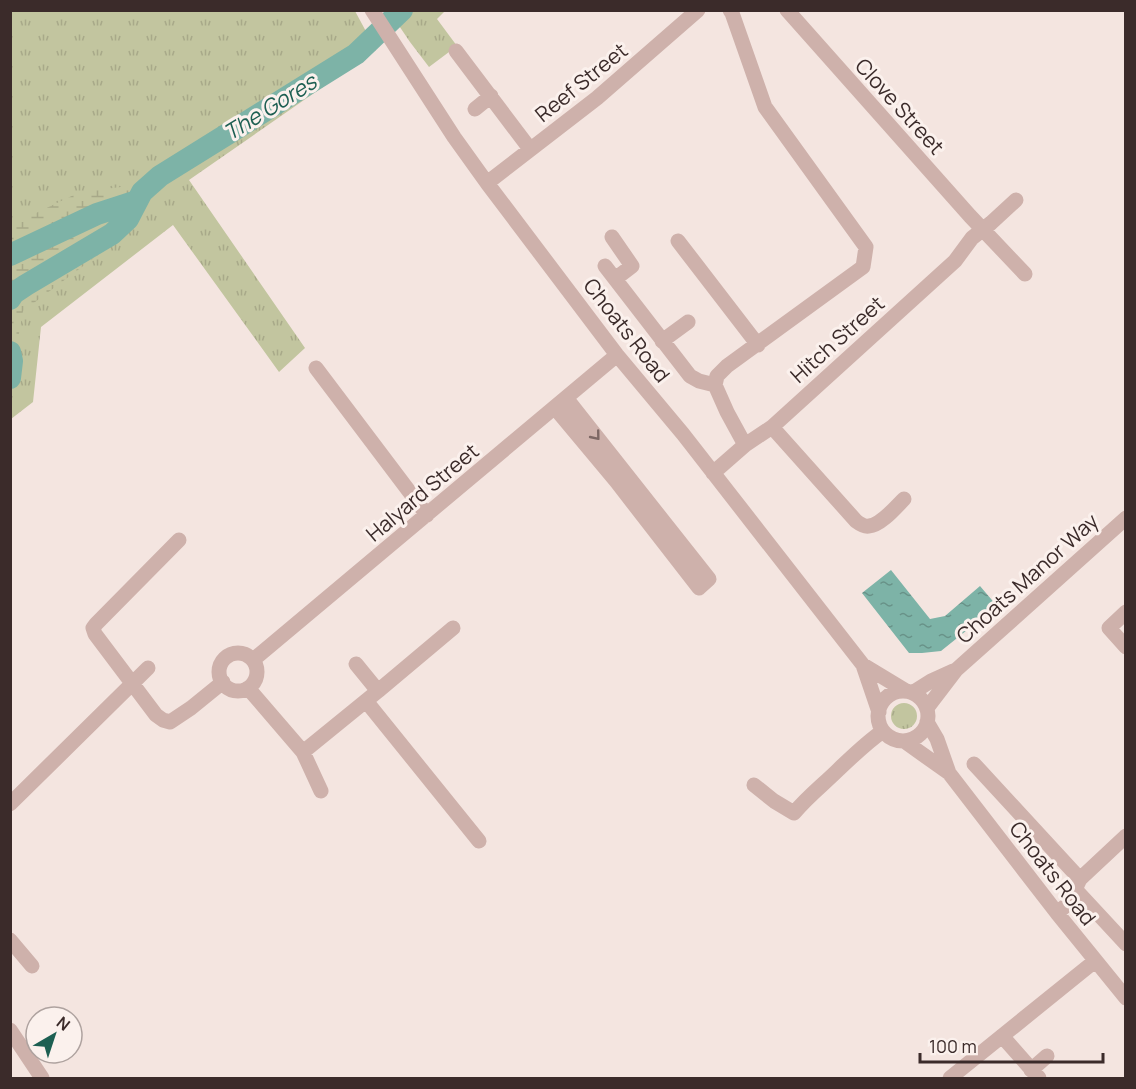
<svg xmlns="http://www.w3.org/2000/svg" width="1136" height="1089" viewBox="0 0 1136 1089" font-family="Manrope,sans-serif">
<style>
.grass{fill:url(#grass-tufts)}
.wetland{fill:url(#wetland-marsh)}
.water{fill:url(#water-ripples)}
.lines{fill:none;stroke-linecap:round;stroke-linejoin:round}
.river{stroke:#7db3a7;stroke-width:22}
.minor{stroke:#ceb1ab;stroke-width:15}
.oneway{stroke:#7d6764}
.labels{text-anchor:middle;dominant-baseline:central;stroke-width:6;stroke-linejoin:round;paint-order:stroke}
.street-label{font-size:21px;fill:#3b2b2a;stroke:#fbf1ed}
.water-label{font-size:22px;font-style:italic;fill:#1d5f52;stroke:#fbf1ed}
</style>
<defs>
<pattern id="grass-tufts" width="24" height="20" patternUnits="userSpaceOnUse" patternTransform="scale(1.5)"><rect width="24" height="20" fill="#c2c59f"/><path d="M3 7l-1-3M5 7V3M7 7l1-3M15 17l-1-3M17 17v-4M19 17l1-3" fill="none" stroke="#a8a989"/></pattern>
<pattern id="wetland-marsh" width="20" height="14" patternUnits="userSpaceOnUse" patternTransform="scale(1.5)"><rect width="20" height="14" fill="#c2c59f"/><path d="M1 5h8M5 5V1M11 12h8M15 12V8" fill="none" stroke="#a8a989"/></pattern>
<pattern id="water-ripples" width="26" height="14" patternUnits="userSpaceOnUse" patternTransform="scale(1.5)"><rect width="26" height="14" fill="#7db3a7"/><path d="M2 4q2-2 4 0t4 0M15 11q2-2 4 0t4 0" fill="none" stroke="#689288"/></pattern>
</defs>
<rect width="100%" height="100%" fill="#f4e5e0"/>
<path class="grass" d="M 11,11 L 355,11 L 376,50 L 189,180 L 305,348 L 279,372 L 173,225 L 41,327 L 33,402 L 11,419 Z
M 389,11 L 445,11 L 437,19 L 457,46 L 429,67 L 410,42 Z
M891 716a13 13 0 1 1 26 0a13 13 0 1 1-26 0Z"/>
<path class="wetland" d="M 121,187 L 142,192 L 144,202 L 134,228 L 23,311 L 18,339 L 17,390 L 11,394 L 11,225 L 80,192 Z"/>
<path class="water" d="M 891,570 L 930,619 L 945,616 L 980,586 L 997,606 L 941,651 L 922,653 L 909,653 L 862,593 Z"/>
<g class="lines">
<path class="river" d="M 10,255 L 97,214 L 137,201
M 10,299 L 14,293 L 26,285 L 112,234 L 128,219 L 142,192 L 160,176 L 356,54 L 402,10
M 10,352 L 12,361 L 10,378"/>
<path class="minor" d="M 372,10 L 454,137 L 487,183 L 617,355 L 683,434 L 863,665 L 879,712
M 730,10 L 732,13 L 765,107 L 866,247 L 863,267 L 727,366 L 717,376 L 715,385 L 727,412 L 745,445
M 787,10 L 970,216 L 1025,274
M 456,51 L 530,149
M 475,109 L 491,96
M 487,183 L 597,98 L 698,10
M 612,237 L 632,266 L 615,279
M 678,241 L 758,345
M 605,266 L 690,376 L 699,381 L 715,385
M 662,341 L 688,322
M 316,368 L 427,515
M 555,408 L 616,481 L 699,588 L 709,579 L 566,398
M 772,427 L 856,521 C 860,524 865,527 869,526 C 881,525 896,507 904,499
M 713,473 L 745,445 L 772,427 L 955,261 L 972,238 L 991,223 L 1016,200
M 179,540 L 96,624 L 93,628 L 95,634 L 156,715 L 163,720 L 170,722 L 191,708 L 223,682
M 1126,612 L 1109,628 L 1126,647
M219 672a19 19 0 1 1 38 0a19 19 0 1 1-38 0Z
M 253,660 L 617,355
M 863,665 L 906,691
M 248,688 L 303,752 L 321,791
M 378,691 L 453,628
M878 716a25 25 0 1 1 50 0a25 25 0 1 1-50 0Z
M 912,693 L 931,681 L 953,671
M 366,701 L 479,841
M 927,708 L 956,670 L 1126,518
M 927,722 L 937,739 L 949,773
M 904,741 L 949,773 L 1057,913 L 1126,998
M 303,752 L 378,691 L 356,664
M 974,764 L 1080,879
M 754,785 L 774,801 L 794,813 C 808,796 824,784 839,769 C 854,755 867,742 883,731
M 10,804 L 148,668
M 1075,889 L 1126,944
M 1057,913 L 1069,903 L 1080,879 L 1126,836
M 10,940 L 32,966
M 10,1030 L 42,1078
M 1002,1036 L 1039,1078
M 1031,1070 L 1047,1056
M 950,1078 L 1095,961"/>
</g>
<defs><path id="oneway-chevron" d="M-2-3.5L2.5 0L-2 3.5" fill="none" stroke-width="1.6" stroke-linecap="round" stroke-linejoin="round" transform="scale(1.5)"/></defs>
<use class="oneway" href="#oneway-chevron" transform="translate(596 436) rotate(51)"/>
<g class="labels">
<g class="street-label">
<text transform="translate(581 82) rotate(-39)">Reef Street</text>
<text transform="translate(900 106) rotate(48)">Clove Street</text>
<text transform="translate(627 330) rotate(52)">Choats Road</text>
<text transform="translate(837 339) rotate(-42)">Hitch Street</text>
<text transform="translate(422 492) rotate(-40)">Halyard Street</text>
<text transform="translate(1027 578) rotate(-42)">Choats Manor Way</text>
<text transform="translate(1053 873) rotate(52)">Choats Road</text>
</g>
<g class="water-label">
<text transform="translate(270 107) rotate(-32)">The Gores</text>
</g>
</g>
<rect width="1136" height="1089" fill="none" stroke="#3b2b2a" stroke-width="24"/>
<g transform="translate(54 1035) rotate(39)"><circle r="28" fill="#fbf1ed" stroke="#aea29f" stroke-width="1.5"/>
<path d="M0-4.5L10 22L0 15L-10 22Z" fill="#1d5f52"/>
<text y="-9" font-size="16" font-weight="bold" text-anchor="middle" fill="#3b2b2a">N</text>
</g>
<path d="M920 1053v9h183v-9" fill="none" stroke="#3b2b2a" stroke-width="3"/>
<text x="929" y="1053" font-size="18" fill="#3b2b2a" stroke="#fbf1ed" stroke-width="4.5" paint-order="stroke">100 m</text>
</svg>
